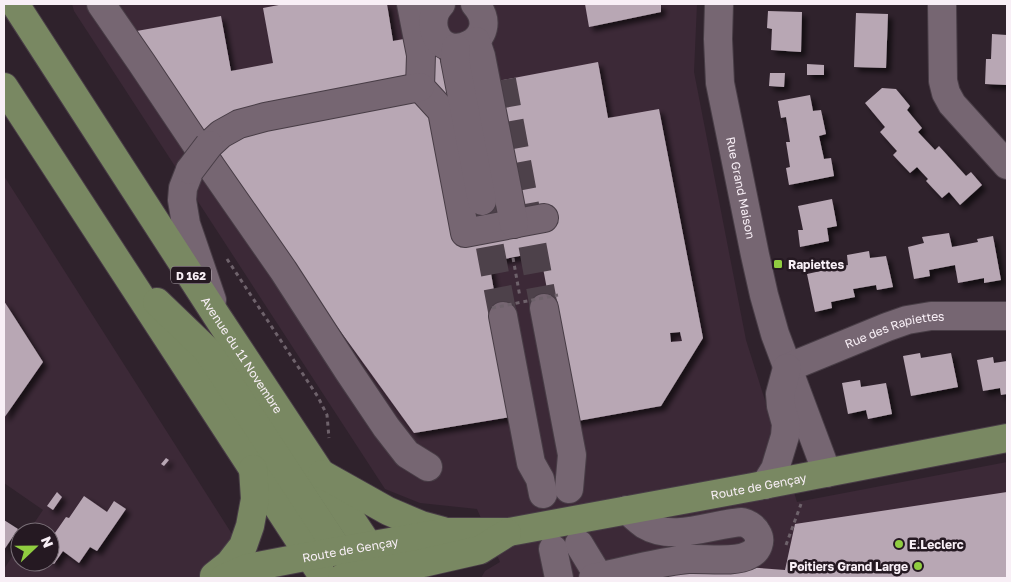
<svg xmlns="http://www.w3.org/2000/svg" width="1011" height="582" viewBox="0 0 1011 582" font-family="'Golos Text',sans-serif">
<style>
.built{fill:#3c2937}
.building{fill:#b8a7b4;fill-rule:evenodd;filter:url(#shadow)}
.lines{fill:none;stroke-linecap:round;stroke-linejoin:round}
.minor-tunnel{stroke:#4d414a;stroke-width:28;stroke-dasharray:28 14;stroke-linecap:butt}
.minor-casing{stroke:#483d46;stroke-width:30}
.major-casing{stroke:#483d46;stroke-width:30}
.path{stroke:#6e626b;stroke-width:3;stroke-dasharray:4 4;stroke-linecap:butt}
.minor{stroke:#766672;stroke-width:28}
.major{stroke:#798862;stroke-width:28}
.minor-bridge-casing{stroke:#483d46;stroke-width:30;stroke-linecap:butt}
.path-bridge{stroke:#6e626b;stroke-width:3;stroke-dasharray:4 4;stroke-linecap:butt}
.minor-bridge{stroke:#766672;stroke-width:28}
.poi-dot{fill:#90cd40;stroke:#251922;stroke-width:2}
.labels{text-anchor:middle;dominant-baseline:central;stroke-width:5;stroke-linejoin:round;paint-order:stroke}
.shield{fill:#251922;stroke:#b9afb6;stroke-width:1}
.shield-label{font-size:11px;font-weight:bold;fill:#f8eff6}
.street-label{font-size:12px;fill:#f8eff6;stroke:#251922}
.poi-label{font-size:12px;font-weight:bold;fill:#f8eff6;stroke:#251922;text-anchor:start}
</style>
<defs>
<filter id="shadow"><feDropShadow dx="4.5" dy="4.5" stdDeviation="2.5" flood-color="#0009"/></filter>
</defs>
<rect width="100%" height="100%" fill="#2f222c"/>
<path class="built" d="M 72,4 L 697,4 L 694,72 L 746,340 L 797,502 L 1007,462 L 1007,578 L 481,578 L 485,571 L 500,562 L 477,509 L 420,503 L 385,489 L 74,11 Z
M 4,176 L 260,578 L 4,578 L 4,569 L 20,544 L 20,562 L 50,562 L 50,532 L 28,532 L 43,510 L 4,483 Z"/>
<path class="building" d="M 284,4 L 387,4 L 393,41 L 431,34 L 450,90 L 598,62 L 608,118 L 659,109 L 703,338 L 661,406 L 572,422 L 540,252 L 489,262 L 516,416 L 414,433 L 294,267 L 131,32 L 221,16 L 231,71 L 273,63 L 263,8 ZM 680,332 L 682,341 L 671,342 L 670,333 Z
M 585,4 L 661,4 L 661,12 L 589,27 Z
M 768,11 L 802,12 L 801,52 L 771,50 L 772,29 L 767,28 Z
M 856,13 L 888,14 L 886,68 L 854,67 Z
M 992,34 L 1007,35 L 1007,85 L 985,84 L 986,59 L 991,59 Z
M 807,64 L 824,65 L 824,75 L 807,75 Z
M 770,73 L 785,73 L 784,87 L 769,86 Z
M 882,88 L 896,89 L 910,106 L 907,110 L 922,128 L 918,132 L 935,150 L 939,146 L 966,176 L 971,172 L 982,185 L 960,205 L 949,192 L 942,198 L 926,181 L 928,179 L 917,167 L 910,173 L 893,155 L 897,151 L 880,132 L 885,127 L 865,103 Z
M 810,95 L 813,111 L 821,110 L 826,134 L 819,136 L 824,159 L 831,158 L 834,176 L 789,185 L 786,168 L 790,167 L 786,142 L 790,142 L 786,117 L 781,118 L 778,101 Z
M 832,199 L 837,226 L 827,228 L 829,241 L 800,247 L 798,230 L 803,230 L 798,206 Z
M 949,233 L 952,247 L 978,242 L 977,239 L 993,236 L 1001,280 L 984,283 L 984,278 L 958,283 L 955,265 L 929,270 L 930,276 L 914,279 L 908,247 L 924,243 L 922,237 Z
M 869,251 L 870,258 L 886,256 L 893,287 L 877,290 L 876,285 L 853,289 L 855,297 L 831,302 L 832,308 L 815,312 L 807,274 L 848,265 L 847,255 Z
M 4,301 L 43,362 L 4,418 Z
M 920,353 L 921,358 L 951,353 L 958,387 L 911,396 L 903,356 Z
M 993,357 L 994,363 L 1007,361 L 1007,394 L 1001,395 L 1000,388 L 983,391 L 977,360 Z
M 860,380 L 861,387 L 886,383 L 892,414 L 868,419 L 866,410 L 848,414 L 842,383 Z
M 166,458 L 169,460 L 164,466 L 161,464 Z
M 57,492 L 62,497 L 53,510 L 47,506 Z
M 1007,492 L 1007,578 L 635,578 L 707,564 L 785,570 L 795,524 Z
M 84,496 L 107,512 L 114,501 L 126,509 L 97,551 L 90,547 L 79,563 L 63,551 L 54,564 L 50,561 L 50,540 L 66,517 L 69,518 Z
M 4,520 L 18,529 L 4,550 Z"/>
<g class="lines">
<path class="minor-tunnel" d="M 502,80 L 544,308
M 482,205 L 503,316"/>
<g class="minor-casing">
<g id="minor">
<path d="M 101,4 L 141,62 L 212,168 L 283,270 L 349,372 L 386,427 L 407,454 L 428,467"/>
<path d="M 411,4 L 421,55 L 420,87 L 442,111 L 465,233 L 544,218"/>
<path d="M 441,4 C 434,11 432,19 434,29 C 443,68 506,39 475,4"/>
<path id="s1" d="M 719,4 L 718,39 L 720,83 L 755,255 L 764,295 L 775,334 L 827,473"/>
<path d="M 942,4 L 943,81 L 946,93 L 952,104 L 1007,165"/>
<path d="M 476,41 L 481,56 L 514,224"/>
<path d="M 456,48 L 455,60 L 482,201"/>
<path d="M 209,145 L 221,134 L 239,124 L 265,117 L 420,87"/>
<path d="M 190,170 L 183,188 L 182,200 L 186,224 L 212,300"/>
<path d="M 544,308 L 572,455 L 569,489"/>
<path d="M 503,316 L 531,463 L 540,479 L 543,494"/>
<path id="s2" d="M 787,368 L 887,327 L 907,320 L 931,316 L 1007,316"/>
<path d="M 765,485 L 775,469 L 785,436 L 786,424 L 781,406 L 780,394 L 787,368"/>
<path d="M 579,544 L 599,577"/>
<path d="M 553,549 L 559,578"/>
<path d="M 593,578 C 624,572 656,562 688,559 C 705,558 735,563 749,555 C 758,551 762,541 757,533 C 754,527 749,524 742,522 C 712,524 673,542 645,525 C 639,521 633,515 627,510"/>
</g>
</g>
<g class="major-casing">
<g id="major">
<path id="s3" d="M 15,4 L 218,318 L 390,578"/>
<path d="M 4,87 L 324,578"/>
<path d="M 157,302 L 207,350 L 339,551 L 355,558"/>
<path d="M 322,474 L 388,511 L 421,525 L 443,531"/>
<path d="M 214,576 L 229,564 L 243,546 L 250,526 L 255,499 L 253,469"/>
<path id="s4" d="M 224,578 L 247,568 L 310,556 L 447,532 L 509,532 L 753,487 L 1007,438"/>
<path d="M 342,578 L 423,563 L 480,550 L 507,533"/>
</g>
</g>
<path class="path" d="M 513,258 L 520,297
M 227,259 L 318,397 L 327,415 L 329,438
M 786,545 L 801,504"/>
<use href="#minor" class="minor"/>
<use href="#major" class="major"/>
<g class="minor-bridge-casing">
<path id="minor-bridge" d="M 190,170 L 209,145"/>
</g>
<path class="path-bridge" d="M 492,308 L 558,295"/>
<use href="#minor-bridge" class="minor-bridge"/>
</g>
<g class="poi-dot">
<rect x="773" y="259" width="10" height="10" rx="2.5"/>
<circle cx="899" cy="544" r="5"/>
<circle cx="918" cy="566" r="5"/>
</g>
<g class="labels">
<rect class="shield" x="171" y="266.5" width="40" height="17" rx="4"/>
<g class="shield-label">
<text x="191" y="275">D 162</text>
</g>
<g class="street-label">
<text stroke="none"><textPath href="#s1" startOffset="186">Rue Grand Maison</textPath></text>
<text stroke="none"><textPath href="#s2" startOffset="115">Rue des Rapiettes</textPath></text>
<text stroke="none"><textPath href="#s3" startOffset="418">Avenue du 11 Novembre</textPath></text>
<text stroke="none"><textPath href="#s4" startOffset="544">Route de Gençay</textPath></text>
<text stroke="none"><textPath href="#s4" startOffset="130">Route de Gençay</textPath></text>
</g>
<g class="poi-label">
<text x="788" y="264">Rapiettes</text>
<text x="909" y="544">E.Leclerc</text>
<text x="908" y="566" text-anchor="end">Poitiers Grand Large</text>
</g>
</g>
<rect width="1011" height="582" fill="none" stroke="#f8eff6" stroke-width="10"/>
<g transform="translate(35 547) rotate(68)"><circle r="24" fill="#251922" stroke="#796f77"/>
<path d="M0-4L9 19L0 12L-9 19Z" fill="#90cd40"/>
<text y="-8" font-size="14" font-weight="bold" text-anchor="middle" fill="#f8eff6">N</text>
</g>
</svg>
